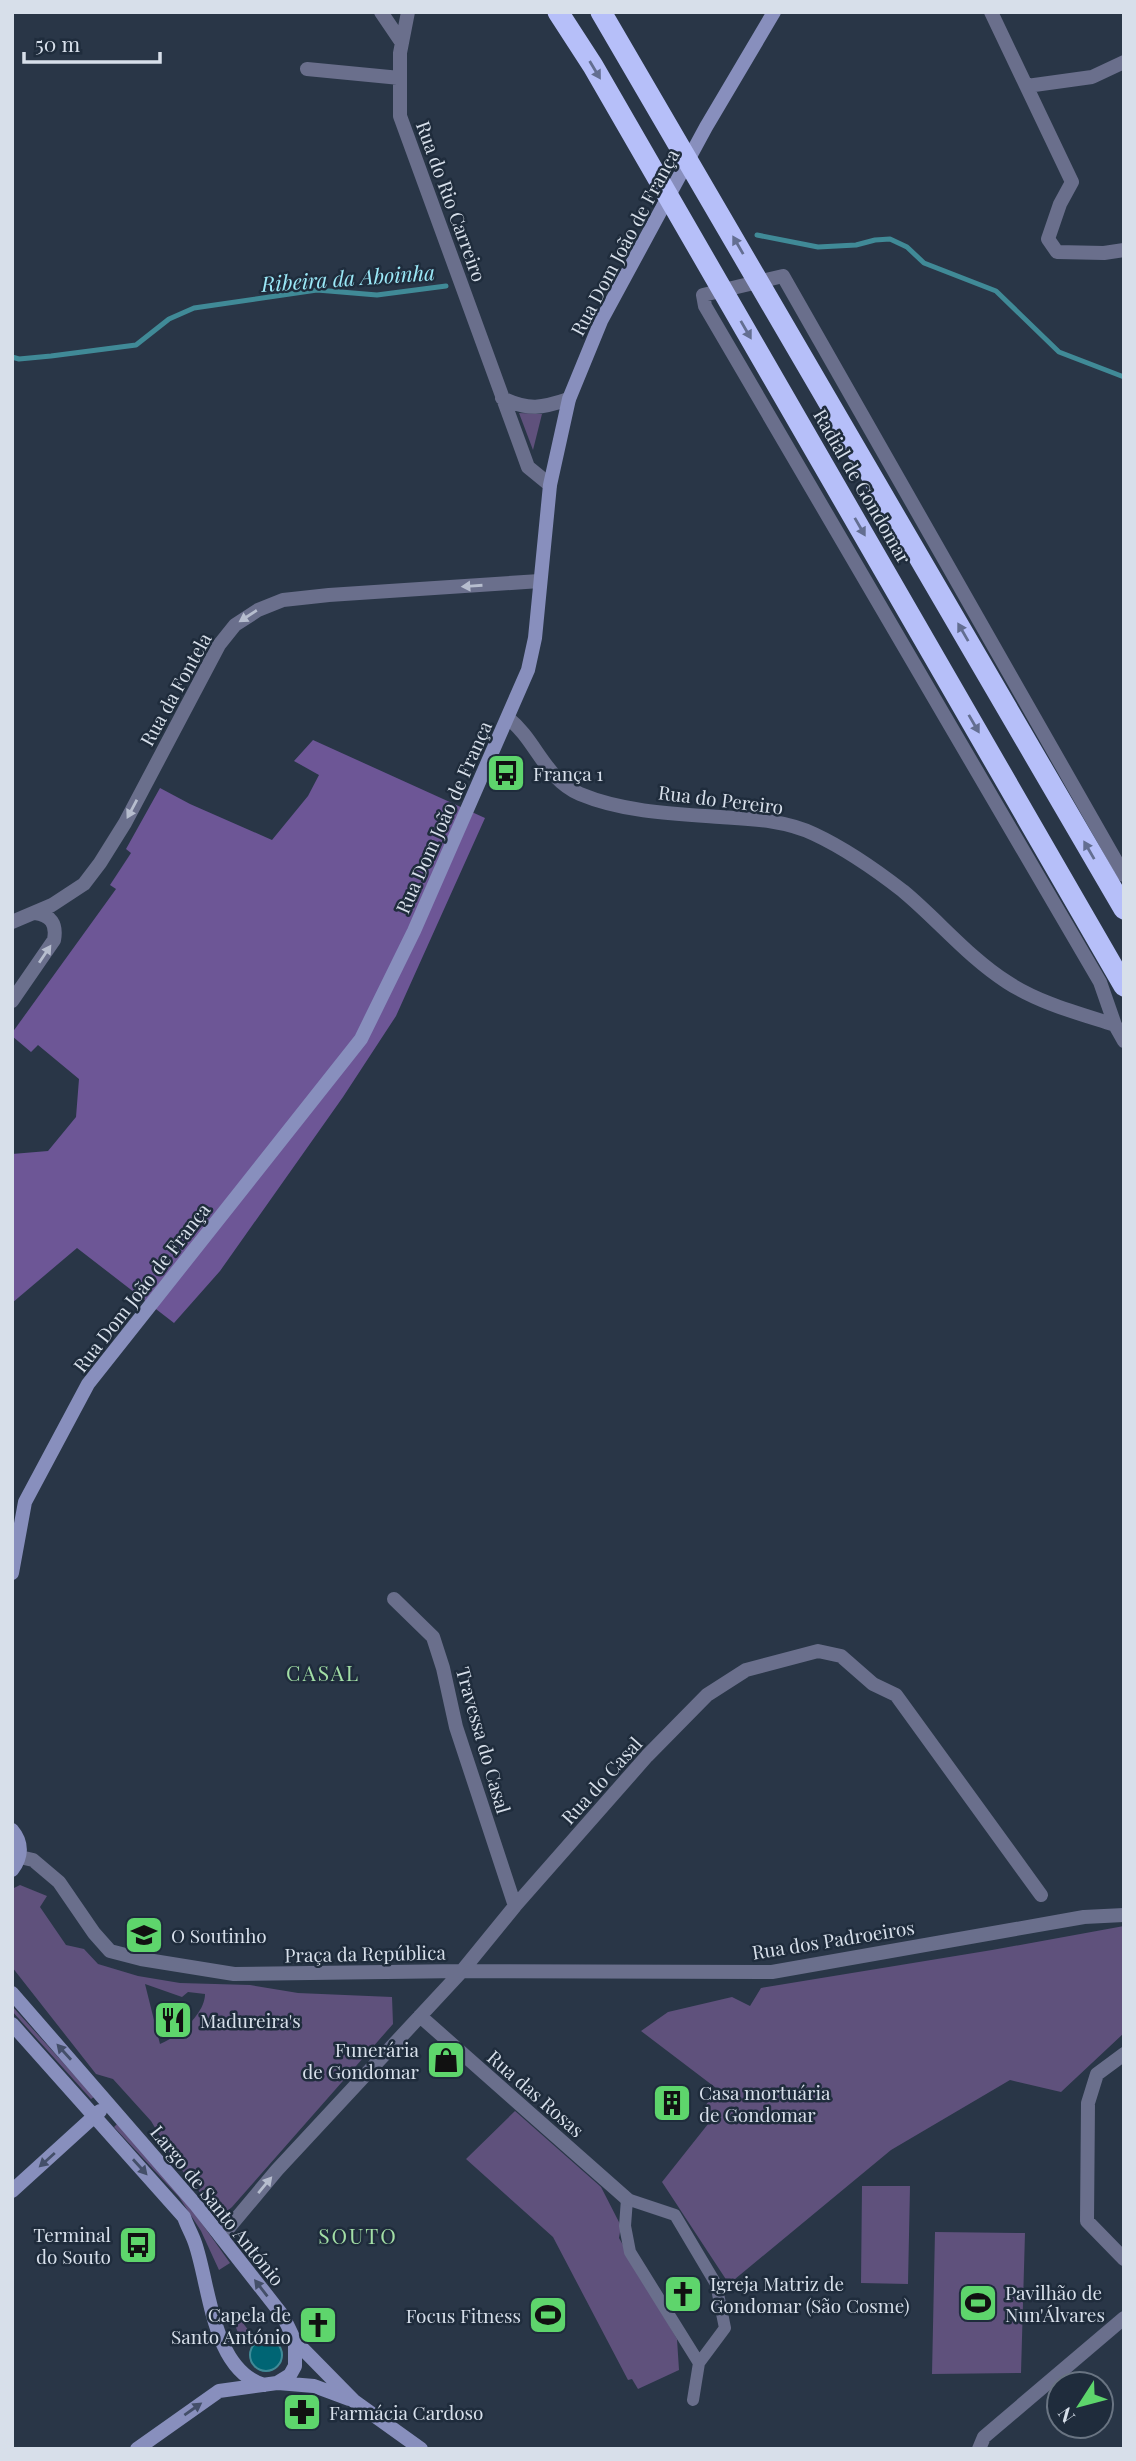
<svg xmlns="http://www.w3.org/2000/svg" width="1136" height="2461" viewBox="0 0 1136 2461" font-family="'Playfair Display',serif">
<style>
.green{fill:#5f517c;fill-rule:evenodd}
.forest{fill:#6d5696}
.water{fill:#006574;stroke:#408a97;stroke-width:2}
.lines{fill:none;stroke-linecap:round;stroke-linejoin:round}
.stream{stroke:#408a97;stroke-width:5}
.pedestrian{stroke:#6a6f8c;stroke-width:12}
.minor{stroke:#6a6f8c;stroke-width:14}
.secondary{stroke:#888fbd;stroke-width:14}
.motorway{stroke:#b6bff9;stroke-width:21}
.oneway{fill:#636e91}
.oneway2{fill:#b6bdce}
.oneway3{fill:#444f69}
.labels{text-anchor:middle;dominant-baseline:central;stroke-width:5;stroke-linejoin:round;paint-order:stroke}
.street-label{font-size:19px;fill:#d7dfea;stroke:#1f2c3c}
.poi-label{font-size:19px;fill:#d7dfea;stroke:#1f2c3c;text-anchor:start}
.water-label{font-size:21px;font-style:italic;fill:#9be9f8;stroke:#1f2c3c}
.neighbourhood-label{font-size:21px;letter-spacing:2px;fill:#a3dfa6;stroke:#1f2c3c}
</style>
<rect width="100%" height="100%" fill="#293647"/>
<path class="green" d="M 519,413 L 542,414 L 533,450 Z
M 20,1885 L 47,1896 L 40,1907 L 66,1945 L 84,1949 L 98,1964 L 138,1976 L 180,1983 L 250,1985 L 298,1993 L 392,1997 L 393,2024 L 232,2207 L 220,2217 L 176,2163 L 151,2121 L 113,2079 L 96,2074 L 12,1967 L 12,1889 ZM 145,1984 L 182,1997 L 188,1992 L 205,1994 C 205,2014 178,2037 160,2044 Z
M 1124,1926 L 1124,2033 L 1061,2092 L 1010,2080 L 891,2150 L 729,2284 L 662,2182 L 712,2119 L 702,2112 L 716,2088 L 641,2031 L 668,2012 L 732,1997 L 750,2006 L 761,1988 L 992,1950 Z
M 12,2006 L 94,2097 L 91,2099 L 12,2011 Z
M 515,2111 L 601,2187 L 621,2226 L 619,2238 L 677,2339 L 679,2370 L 638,2389 L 632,2379 L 628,2380 L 553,2237 L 466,2159 Z
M 117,2124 L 188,2204 L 230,2263 L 219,2270 L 201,2231 L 179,2197 L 114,2127 Z
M 862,2186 L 910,2186 L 908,2284 L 861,2283 Z
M 935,2232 L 1025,2233 L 1021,2373 L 932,2374 Z
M 241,2312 L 245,2321 L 242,2322 L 253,2336 L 244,2347 L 232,2318 Z"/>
<path class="forest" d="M 313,740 L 485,818 L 396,1016 L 343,1097 L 220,1271 L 174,1323 L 77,1248 L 12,1303 L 12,1154 L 48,1151 L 76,1117 L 79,1079 L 38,1045 L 31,1052 L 12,1036 L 12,1033 L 116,889 L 110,885 L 131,853 L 126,849 L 160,788 L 190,804 L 272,840 L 308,796 L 319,775 L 294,761 Z"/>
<path class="water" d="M250 2355a16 16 0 1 1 32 0a16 16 0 1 1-32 0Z"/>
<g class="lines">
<path class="stream" d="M 757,235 L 818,247 L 856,245 L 875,240 L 890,239 L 907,247 L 924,263 L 996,291 L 1059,352 L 1124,377
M 12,357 L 19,359 L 51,356 L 136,345 L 169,319 L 194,308 L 317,290 L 377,295 L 446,286"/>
<path class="pedestrian" d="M 693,2400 L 699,2363 L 725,2328 L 716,2284 L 675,2215 L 627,2199 L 625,2226 L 630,2252 L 699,2363"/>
<path class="minor" d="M 381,12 L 402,43
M 408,12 L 400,53 L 400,116 L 528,467 L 550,485
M 991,12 L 1072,182 L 1060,204 L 1048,239 L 1057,252 L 1104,253 L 1124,250
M 307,69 L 400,78
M 1027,86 L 1092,77 L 1124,62
M 502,398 C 529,411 542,408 569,399
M 508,718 C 536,740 545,779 580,794 C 623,812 674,814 720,817 C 751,819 785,820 814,834 C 844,848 876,870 903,891 C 938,920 968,957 1007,982 C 1039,1003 1078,1013 1115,1025
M 1124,875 L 783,276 L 703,295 L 705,306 L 1100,982 L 1115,1025 L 1124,1041
M 12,922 L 52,905 L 84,884 L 100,863 L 125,823 L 219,645 L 235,625 L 258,610 L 283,600 L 329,595 L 540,581
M 12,1001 L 54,940 C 57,924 51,915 35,913
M 394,1599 L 433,1637 L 443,1668 L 456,1727 L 515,1906
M 20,1857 L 33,1860 L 59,1882 L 94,1933 L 110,1951 L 141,1959 L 234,1974 L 462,1971 L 772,1972 L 1084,1917 L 1124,1915
M 420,2016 L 627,2199
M 1124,2054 L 1097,2074 L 1088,2103 L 1087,2221 L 1124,2259
M 221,2237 L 277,2170 L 462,1971 L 515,1906 L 647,1756 L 707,1695 L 746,1670 L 818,1651 L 841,1656 L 873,1684 L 896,1695 L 1041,1895
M 979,2449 L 984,2437 L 1124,2318"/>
<path class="secondary" d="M 12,1573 L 25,1502 L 88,1384 L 361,1039 L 414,931 L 528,670 L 535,638 L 550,485 L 569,399 L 601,321 L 706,127 L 774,12
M 12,1830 C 23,1843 22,1857 12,1870
M 12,1993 L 196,2205 L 283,2316 L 295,2341 L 295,2366 L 290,2375 L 277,2383 L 219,2391 L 137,2449
M 12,2024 L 184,2217 C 187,2226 192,2234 195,2243 C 210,2286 212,2370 264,2385
M 12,2191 L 100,2111
M 295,2341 L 354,2401 L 421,2449
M 278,2383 L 314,2386 L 349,2399"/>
<path class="motorway" d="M 558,12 L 593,66 L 1124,986
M 601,12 L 1124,909"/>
</g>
<defs><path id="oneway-solid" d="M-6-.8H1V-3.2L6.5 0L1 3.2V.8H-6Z" transform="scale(1.75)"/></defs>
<g class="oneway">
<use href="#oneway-solid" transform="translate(595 70) rotate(59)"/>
<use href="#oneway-solid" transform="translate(738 245) rotate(-120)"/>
<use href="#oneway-solid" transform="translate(746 330) rotate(60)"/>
<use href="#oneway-solid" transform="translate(860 527) rotate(60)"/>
<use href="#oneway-solid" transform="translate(963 632) rotate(-120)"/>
<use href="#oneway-solid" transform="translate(974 724) rotate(60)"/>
<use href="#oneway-solid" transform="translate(1089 850) rotate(-120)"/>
</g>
<g class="oneway2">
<use href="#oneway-solid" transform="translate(472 586) rotate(176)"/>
<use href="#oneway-solid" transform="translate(248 616) rotate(147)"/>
<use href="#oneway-solid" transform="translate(132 809) rotate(118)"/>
<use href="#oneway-solid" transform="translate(45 954) rotate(-56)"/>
<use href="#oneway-solid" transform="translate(265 2185) rotate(-50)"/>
</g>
<g class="oneway3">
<use href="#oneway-solid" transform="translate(64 2052) rotate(-132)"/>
<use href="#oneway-solid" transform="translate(47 2160) rotate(138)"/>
<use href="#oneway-solid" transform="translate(140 2167) rotate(48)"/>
<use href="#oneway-solid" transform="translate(261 2288) rotate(-128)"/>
<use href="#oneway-solid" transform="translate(193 2409) rotate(-35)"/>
</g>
<defs>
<g id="bus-square" transform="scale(2.0125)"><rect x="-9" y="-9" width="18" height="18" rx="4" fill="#5ed56c" stroke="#1f2c3c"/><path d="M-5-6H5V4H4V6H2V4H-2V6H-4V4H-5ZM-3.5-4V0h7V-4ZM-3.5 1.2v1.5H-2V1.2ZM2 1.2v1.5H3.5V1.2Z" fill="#111"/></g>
<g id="school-square" transform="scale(2.0125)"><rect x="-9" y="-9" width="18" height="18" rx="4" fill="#5ed56c" stroke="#1f2c3c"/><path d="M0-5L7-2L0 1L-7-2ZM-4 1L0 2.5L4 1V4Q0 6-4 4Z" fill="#111"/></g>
<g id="restaurant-square" transform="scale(2.0125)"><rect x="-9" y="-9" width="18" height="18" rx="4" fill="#5ed56c" stroke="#1f2c3c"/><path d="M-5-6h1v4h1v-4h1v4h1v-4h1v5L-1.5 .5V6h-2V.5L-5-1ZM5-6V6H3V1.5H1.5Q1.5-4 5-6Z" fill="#111"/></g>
<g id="shop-square" transform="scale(2.0125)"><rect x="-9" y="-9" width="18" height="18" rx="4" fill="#5ed56c" stroke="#1f2c3c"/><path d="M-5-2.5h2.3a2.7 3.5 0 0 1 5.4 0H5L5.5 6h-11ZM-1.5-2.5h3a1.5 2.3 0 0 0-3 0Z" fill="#111"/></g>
<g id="building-square" transform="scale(2.0125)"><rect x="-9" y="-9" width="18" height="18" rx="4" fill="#5ed56c" stroke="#1f2c3c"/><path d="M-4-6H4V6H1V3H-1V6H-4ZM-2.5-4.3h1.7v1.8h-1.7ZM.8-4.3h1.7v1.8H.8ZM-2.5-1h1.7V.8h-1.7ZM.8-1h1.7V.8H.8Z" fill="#111"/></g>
<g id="church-square" transform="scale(2.0125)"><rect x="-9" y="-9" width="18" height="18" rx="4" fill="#5ed56c" stroke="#1f2c3c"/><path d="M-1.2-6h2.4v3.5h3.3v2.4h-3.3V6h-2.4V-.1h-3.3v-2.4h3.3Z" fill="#111"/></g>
<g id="stadium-square" transform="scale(2.0125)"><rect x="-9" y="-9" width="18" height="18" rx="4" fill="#5ed56c" stroke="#1f2c3c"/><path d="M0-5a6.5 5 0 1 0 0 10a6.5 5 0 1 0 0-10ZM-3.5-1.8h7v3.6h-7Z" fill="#111"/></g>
<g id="pharmacy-square" transform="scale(2.0125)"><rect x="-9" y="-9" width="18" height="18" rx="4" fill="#5ed56c" stroke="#1f2c3c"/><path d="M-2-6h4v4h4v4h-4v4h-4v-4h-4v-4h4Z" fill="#111"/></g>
</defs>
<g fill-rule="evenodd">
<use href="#bus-square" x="506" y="773"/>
<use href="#school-square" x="144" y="1935"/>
<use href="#restaurant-square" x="173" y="2020"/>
<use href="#shop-square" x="446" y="2060"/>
<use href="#building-square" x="672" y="2103"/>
<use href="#bus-square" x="138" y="2245"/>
<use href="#church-square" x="683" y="2294"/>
<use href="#stadium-square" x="978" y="2303"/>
<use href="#stadium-square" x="548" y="2315"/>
<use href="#church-square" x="318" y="2325"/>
<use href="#pharmacy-square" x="302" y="2412"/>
</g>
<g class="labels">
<g class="street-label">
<text transform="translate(452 201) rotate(70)">Rua do Rio Carreiro</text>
<text transform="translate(624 242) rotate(-62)">Rua Dom João de França</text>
<text transform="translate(863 486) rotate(60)">Radial de Gondomar</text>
<text transform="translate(175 689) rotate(-61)">Rua da Fontela</text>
<text transform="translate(721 799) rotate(7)">Rua do Pereiro</text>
<text transform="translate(443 817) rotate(-66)">Rua Dom João de França</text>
<text transform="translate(141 1287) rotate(-52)">Rua Dom João de França</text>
<text transform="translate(484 1740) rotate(74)">Travessa do Casal</text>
<text transform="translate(601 1780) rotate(-48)">Rua do Casal</text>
<text transform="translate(833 1939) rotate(-9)">Rua dos Padroeiros</text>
<text transform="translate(365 1953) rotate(-1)">Praça da República</text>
<text transform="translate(536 2093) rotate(41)">Rua das Rosas</text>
<text transform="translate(218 2205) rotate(51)">Largo de Santo António</text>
</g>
<g class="poi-label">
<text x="533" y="773">França 1</text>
<text x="171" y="1935">O Soutinho</text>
<text x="200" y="2020">Madureira's</text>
<text x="419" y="2049" text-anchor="end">Funerária<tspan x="419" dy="22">de Gondomar</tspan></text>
<text x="699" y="2092">Casa mortuária<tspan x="699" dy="22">de Gondomar</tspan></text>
<text x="111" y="2234" text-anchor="end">Terminal<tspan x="111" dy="22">do Souto</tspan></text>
<text x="710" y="2283">Igreja Matriz de<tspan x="710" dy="22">Gondomar (São Cosme)</tspan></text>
<text x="1005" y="2292">Pavilhão de<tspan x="1005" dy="22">Nun'Álvares</tspan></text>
<text x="291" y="2314" text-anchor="end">Capela de<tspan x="291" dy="22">Santo António</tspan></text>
<text x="521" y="2315" text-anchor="end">Focus Fitness</text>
<text x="329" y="2412">Farmácia Cardoso</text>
</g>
<g class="water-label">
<text transform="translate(348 277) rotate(-4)">Ribeira da Aboinha</text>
</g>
<g class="neighbourhood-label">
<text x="323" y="1672">CASAL</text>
<text x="358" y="2235">SOUTO</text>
</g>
</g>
<rect width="1136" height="2461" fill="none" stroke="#d7dfea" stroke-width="28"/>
<g transform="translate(1080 2405) rotate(234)"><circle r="33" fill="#1f2c3c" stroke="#697482" stroke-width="2"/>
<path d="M0-5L12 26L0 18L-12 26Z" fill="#5ed56c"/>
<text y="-10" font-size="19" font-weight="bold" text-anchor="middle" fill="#d7dfea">N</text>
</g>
<path d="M24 52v10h136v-10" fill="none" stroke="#d7dfea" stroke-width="3.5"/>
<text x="35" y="52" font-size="21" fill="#d7dfea" stroke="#1f2c3c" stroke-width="5" paint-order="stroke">50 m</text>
</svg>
